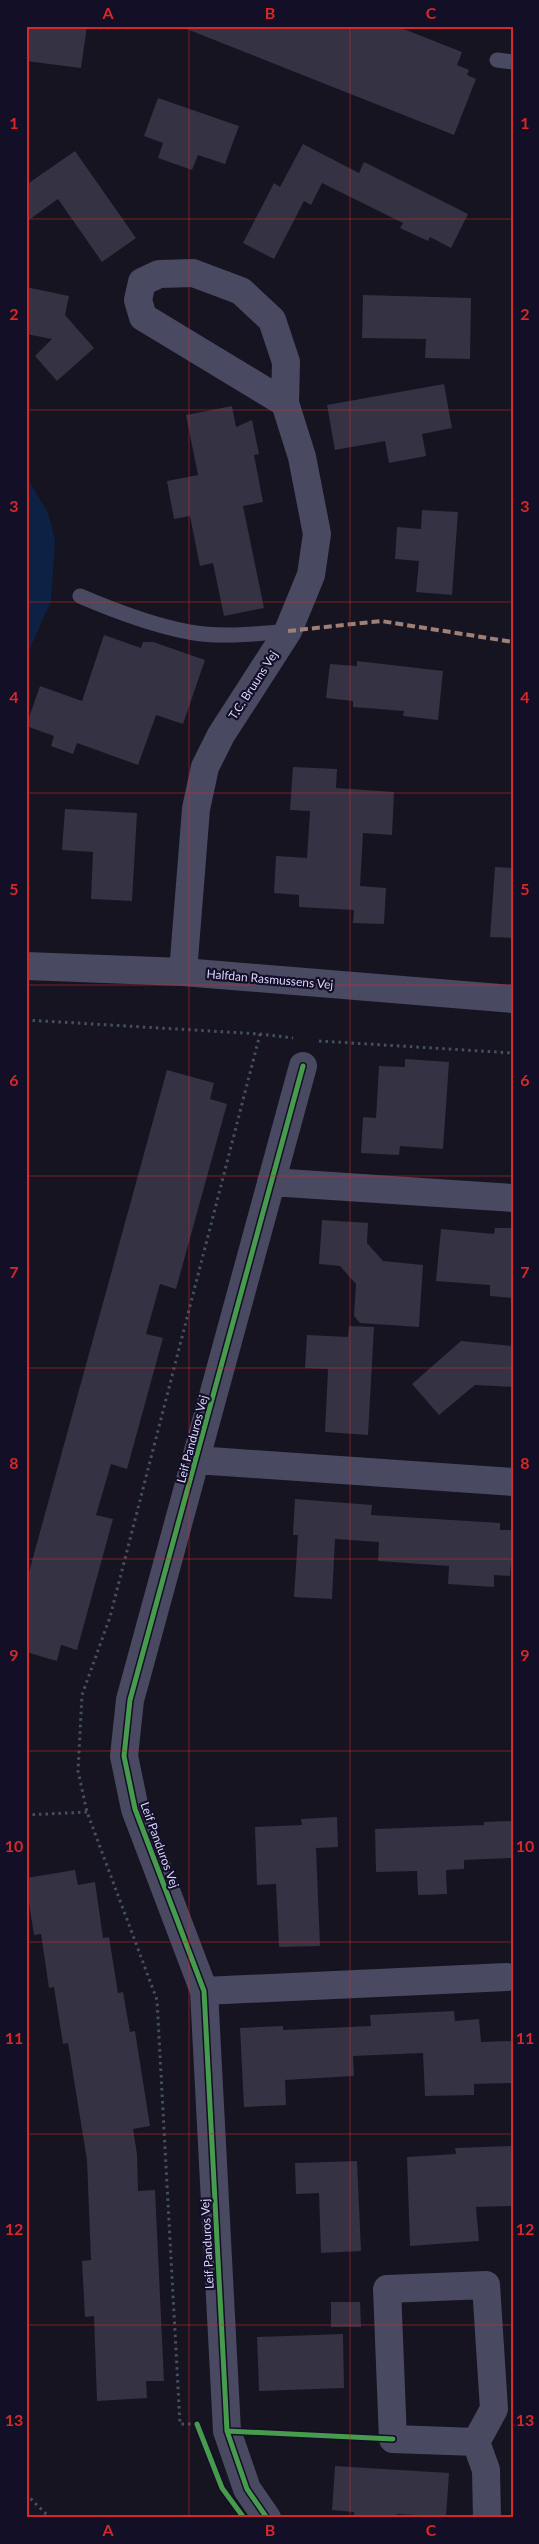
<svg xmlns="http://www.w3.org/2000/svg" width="539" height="2544" viewBox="0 0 539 2544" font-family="Lato,sans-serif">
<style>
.water{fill:#0d2144}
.building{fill:#343243}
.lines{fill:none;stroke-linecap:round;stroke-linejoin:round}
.path{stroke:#44505f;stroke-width:3;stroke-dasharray:2.5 4;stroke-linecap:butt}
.service{stroke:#4a4962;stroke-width:15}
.minor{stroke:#4a4962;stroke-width:28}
.quiet{stroke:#9e8076;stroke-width:4;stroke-dasharray:8 4;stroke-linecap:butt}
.cycleway-casing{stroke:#130f26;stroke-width:8}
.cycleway{stroke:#469c4c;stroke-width:5}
.grid{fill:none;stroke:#d62828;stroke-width:1;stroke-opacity:0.55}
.labels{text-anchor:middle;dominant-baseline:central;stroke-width:4.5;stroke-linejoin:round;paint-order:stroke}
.street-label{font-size:12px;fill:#d9d4ff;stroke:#130f26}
.neatline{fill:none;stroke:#d62828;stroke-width:2}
.grid-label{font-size:16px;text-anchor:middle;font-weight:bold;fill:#d62828}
</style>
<rect width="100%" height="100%" fill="#161421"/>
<path class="water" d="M 26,476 L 48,513 L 55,540 L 51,601 L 26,657 Z"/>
<path class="building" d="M 26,26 L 87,26 L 81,68 L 26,61 Z
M 179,26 L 396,26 L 462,52 L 457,65 L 469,70 L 467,75 L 476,79 L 454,135 Z
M 158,98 L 239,126 L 225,164 L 198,155 L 192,170 L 158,158 L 163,143 L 144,136 Z
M 303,144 L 359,173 L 364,162 L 468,214 L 451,248 L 430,237 L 428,241 L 400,228 L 403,223 L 322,183 L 311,205 L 304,201 L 274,259 L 243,243 L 274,183 L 280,187 Z
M 75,151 L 136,238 L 102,262 L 58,199 L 26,222 L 26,185 Z
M 26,287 L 69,296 L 65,315 L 94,348 L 57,381 L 35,356 L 52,339 L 26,334 Z
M 363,295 L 471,298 L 470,359 L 425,358 L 426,339 L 362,338 Z
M 444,384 L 452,428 L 422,434 L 426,456 L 389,463 L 385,441 L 335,450 L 327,405 Z
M 232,406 L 236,427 L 252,420 L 259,454 L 254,455 L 263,502 L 243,506 L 264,608 L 224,616 L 213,563 L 200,566 L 190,516 L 174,519 L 167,481 L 198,475 L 186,415 Z
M 422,510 L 458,512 L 452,595 L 416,592 L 419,561 L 395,559 L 397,527 L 421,529 Z
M 104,635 L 141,648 L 143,642 L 153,642 L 205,660 L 183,724 L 156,715 L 138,765 L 77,743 L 73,754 L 51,746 L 54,736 L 26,726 L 40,686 L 82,701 Z
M 357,661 L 443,671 L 438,720 L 403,716 L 404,711 L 353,707 L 353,701 L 326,698 L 330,664 L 357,666 Z
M 293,767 L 337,769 L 336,788 L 394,792 L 392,835 L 363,833 L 360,886 L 386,888 L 384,924 L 353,923 L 354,910 L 299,907 L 299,895 L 274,893 L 276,856 L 307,858 L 310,811 L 290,810 Z
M 65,809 L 137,813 L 132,901 L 91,899 L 93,852 L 62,850 Z
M 495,867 L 513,868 L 513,938 L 490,937 Z
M 405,1059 L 449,1062 L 443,1149 L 400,1146 L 399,1155 L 361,1153 L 363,1117 L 376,1118 L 379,1066 L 405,1067 Z
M 167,1070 L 214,1083 L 210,1099 L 227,1104 L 176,1289 L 160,1284 L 146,1334 L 163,1338 L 127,1469 L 111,1464 L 96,1515 L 113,1519 L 77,1650 L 61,1645 L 57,1661 L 26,1652 L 26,1583 Z
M 322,1220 L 368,1223 L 367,1243 L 383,1261 L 423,1265 L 419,1327 L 360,1323 L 354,1316 L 356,1284 L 340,1266 L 319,1264 Z
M 495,1228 L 513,1228 L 513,1298 L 490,1296 L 490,1285 L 436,1281 L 441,1229 L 494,1234 Z
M 349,1326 L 374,1327 L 368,1435 L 325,1432 L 328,1369 L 305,1368 L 307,1335 L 348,1337 Z
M 461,1341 L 513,1346 L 513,1387 L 475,1385 L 439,1415 L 412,1384 Z
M 295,1499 L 372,1505 L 371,1515 L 500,1523 L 500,1530 L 513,1530 L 510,1576 L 494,1575 L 494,1587 L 448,1584 L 449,1566 L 378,1561 L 379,1542 L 335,1539 L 332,1599 L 294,1597 L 298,1535 L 293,1535 Z
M 337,1817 L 338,1847 L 316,1848 L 320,1946 L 279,1947 L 276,1884 L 257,1885 L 255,1827 L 302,1825 L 301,1819 Z
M 513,1821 L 513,1858 L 464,1860 L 464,1869 L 446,1870 L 447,1894 L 418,1895 L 417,1871 L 376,1872 L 375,1829 L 484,1825 L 484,1822 Z
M 75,1870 L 78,1885 L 95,1882 L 103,1938 L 109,1937 L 118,1993 L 123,1992 L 130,2032 L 135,2031 L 150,2126 L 133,2129 L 137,2154 L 138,2191 L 155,2190 L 164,2381 L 146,2381 L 147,2398 L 97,2401 L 94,2316 L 85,2317 L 82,2261 L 91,2260 L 87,2160 L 68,2043 L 63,2044 L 54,1987 L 49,1988 L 41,1934 L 34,1935 L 26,1884 L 26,1878 Z
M 454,2011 L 455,2021 L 479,2019 L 481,2042 L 513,2041 L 513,2083 L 474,2084 L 474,2095 L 425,2096 L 423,2053 L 353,2056 L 354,2076 L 285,2080 L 286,2105 L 244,2107 L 240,2028 L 283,2026 L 283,2030 L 371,2026 L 370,2015 Z
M 513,2146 L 513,2206 L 476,2207 L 479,2241 L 410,2246 L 407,2157 L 456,2154 L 455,2148 Z
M 357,2161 L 361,2251 L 321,2253 L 319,2193 L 296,2194 L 295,2163 Z
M 331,2302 L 360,2302 L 361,2327 L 331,2327 Z
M 343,2334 L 344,2388 L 259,2391 L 257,2337 Z
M 335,2466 L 449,2473 L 446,2517 L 397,2514 L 397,2518 L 354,2518 L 354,2512 L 332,2510 Z"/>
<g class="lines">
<path class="path" d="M 26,1020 L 260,1034 L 293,1038
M 319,1041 L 513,1053
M 26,1815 L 87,1812
M 197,2424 L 180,2424 L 157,2000 L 87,1812 L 78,1771 L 82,1695 L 110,1617 L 260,1034
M 26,2494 L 50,2518"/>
<path class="service" d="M 497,60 L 513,62
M 80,596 C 115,611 151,625 189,632 C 221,638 256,634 288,631"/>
<path class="minor" d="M 26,966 L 183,972 L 513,999
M 183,972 L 196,809 L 205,767 L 221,735 L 288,631 L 311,575 L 317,534 L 302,457 L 285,403 L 286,362 L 272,320 L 241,291 L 193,273 L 159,274 L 142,282 L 138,300 L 143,317 L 285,403
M 271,1182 L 513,1198
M 196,1460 L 513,1482
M 204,1991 L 507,1977
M 476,2442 L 393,2439 L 387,2289 L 486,2285 L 494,2409 L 476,2442 L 486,2470 L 487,2518
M 267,2518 L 247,2489 L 227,2431 L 204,1991 L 135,1809 L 124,1756 L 130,1700 L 303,1066"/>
<path class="quiet" d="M 288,631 L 381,621 L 513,642"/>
<g class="cycleway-casing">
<path id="cycleway" d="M 197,2424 L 222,2488 L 244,2518
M 227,2431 L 393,2439
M 267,2518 L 247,2489 L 227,2431 L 204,1991 L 135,1809 L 124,1756 L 130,1700 L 303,1066"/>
</g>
<use href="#cycleway" class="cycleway"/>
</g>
<path class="grid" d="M 189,26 L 189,2518M 350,26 L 350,2518M 26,219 L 513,219M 26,410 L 513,410M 26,602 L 513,602M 26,793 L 513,793M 26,985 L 513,985M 26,1176 L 513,1176M 26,1368 L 513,1368M 26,1559 L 513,1559M 26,1751 L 513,1751M 26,1942 L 513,1942M 26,2134 L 513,2134M 26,2325 L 513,2325"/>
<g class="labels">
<g class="street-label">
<text transform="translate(253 685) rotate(-57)">T.C. Bruuns Vej</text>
<text transform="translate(270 979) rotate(5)">Halfdan Rasmussens Vej</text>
<text transform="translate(192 1439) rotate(-75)">Leif Panduros Vej</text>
<text transform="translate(160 1845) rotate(70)">Leif Panduros Vej</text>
<text transform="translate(207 2244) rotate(-93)">Leif Panduros Vej</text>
</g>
</g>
<rect width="539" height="2544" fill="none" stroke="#130f26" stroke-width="55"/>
<rect x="28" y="28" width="484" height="2488" class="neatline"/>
<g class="grid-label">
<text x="108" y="19">A</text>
<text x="270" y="19">B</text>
<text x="431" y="19">C</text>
<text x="14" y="129">1</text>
<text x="525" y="129">1</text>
<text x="14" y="320">2</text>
<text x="525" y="320">2</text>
<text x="14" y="512">3</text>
<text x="525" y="512">3</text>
<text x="14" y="703">4</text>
<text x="525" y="703">4</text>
<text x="14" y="895">5</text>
<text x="525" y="895">5</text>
<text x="14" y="1086">6</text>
<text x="525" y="1086">6</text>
<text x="14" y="1278">7</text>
<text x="525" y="1278">7</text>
<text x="14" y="1469">8</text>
<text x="525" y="1469">8</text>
<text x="14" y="1661">9</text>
<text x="525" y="1661">9</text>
<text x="14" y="1852">10</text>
<text x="525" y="1852">10</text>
<text x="14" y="2044">11</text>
<text x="525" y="2044">11</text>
<text x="14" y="2235">12</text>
<text x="525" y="2235">12</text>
<text x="14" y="2426">13</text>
<text x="525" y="2426">13</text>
<text x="108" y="2536">A</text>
<text x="270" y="2536">B</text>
<text x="431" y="2536">C</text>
</g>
</svg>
